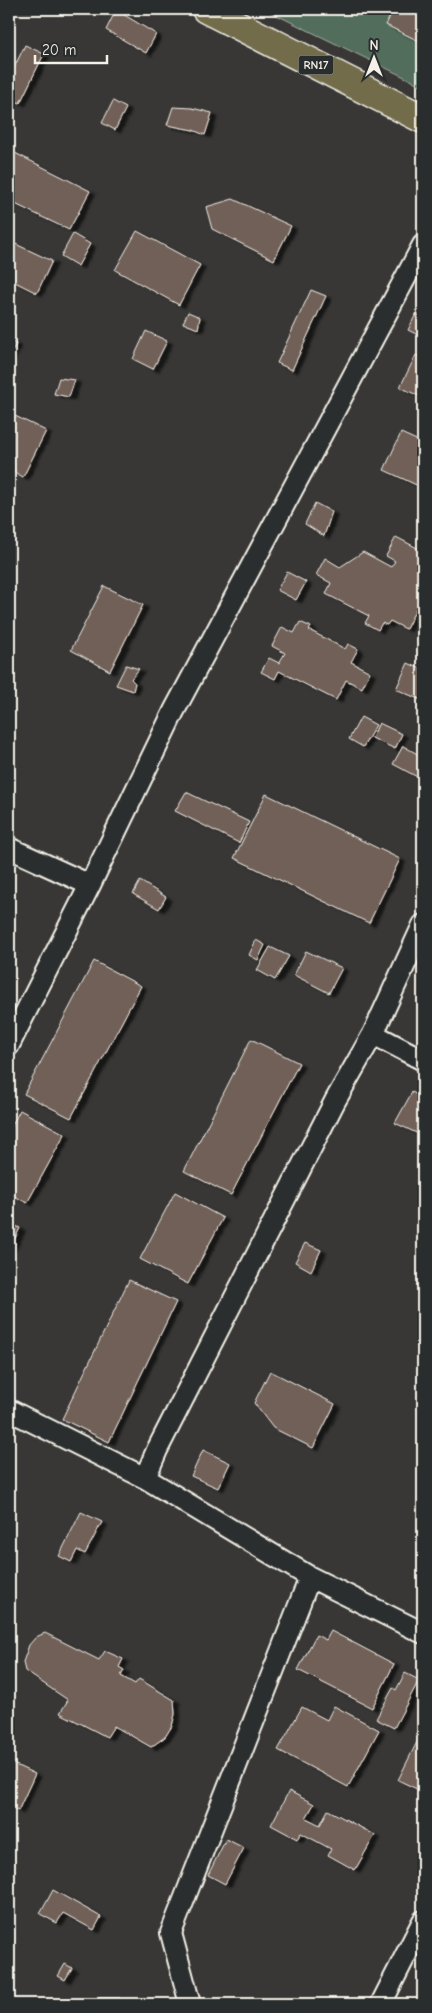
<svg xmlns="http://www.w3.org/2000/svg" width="432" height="2013" viewBox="0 0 432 2013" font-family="'Comic Neue',sans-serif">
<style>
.green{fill:#526d5d;stroke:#a3afa2}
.building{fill:#716058;stroke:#f4f1e8;filter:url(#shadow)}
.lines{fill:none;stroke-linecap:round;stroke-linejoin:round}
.street-casing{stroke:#f4f1e8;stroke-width:24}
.primary-casing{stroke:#f4f1e8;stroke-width:31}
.street{stroke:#2a2d2e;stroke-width:20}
.primary{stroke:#726c4b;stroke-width:28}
.labels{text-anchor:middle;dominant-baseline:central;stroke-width:4;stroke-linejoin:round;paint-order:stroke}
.shield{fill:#2a2d2e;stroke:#b7b6b0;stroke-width:1}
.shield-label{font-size:12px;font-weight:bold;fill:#f4f1e8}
</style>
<defs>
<filter id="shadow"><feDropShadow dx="5.5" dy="3" stdDeviation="1" flood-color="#0009"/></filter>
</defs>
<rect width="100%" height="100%" fill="#383736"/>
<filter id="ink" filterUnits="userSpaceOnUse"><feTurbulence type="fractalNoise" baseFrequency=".02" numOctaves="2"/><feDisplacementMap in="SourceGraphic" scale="10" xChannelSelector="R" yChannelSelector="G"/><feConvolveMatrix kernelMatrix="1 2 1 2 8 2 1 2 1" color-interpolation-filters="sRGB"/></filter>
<g filter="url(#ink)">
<path class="green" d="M 264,9 L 423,9 L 423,86 Z"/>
<path class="building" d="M 393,9 L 423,9 L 423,43 L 386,25 Z
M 116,10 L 156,34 L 146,53 L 106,30 Z
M 25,45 L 44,54 L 20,103 L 9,98 L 9,78 Z
M 113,101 L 126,108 L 115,130 L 102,123 Z
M 173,107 L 192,108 L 212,113 L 205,135 L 193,130 L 167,125 Z
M 9,150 L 90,191 L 69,230 L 9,201 Z
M 233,199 L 291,226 L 274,260 L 212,229 L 206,207 Z
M 137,231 L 200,265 L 179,305 L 115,270 Z
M 73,234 L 90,244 L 78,266 L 61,256 Z
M 9,241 L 52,261 L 37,293 L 9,279 Z
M 311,290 L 326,296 L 292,370 L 277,363 Z
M 188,312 L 200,317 L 198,329 L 183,323 Z
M 416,314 L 423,317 L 423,329 L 420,336 L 408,330 Z
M 146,331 L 167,341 L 153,369 L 133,359 Z
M 9,340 L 16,344 L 9,358 Z
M 416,355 L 423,358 L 423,398 L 400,387 Z
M 59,378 L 75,380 L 69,397 L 54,394 Z
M 9,413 L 46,431 L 23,477 L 9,469 Z
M 401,433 L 423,443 L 423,488 L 384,470 Z
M 315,503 L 332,512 L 324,536 L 305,524 Z
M 396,537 L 423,551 L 423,595 L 406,629 L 390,621 L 387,625 L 382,623 L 378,630 L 365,623 L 369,616 L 326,594 L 331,583 L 316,575 L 325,558 L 340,567 L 363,552 L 391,567 L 395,561 L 386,556 Z
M 287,572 L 306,582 L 296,600 L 277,590 Z
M 104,586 L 143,605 L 110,671 L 71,650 Z
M 300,622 L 311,627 L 309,630 L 345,649 L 348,644 L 358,649 L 351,662 L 370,672 L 362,688 L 346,680 L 336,700 L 279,671 L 275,679 L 261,672 L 269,658 L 279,663 L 285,653 L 272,646 L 282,627 L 294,633 Z
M 408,663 L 423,670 L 423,701 L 396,689 Z
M 126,665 L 139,669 L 131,679 L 135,683 L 133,691 L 116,685 Z
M 361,717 L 376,725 L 363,747 L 349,739 Z
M 379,723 L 402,734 L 395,749 L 372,738 Z
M 403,746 L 423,757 L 423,780 L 393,764 Z
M 186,792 L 249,822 L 239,843 L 175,811 Z
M 266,794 L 400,859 L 369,923 L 234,858 Z
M 140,881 L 166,897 L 159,909 L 133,894 Z
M 256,940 L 265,945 L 258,960 L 249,955 Z
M 270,947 L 289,956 L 275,980 L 257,970 Z
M 306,951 L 342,968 L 329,993 L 294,975 Z
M 94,961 L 141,986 L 71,1118 L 24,1094 Z
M 251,1039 L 299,1063 L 231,1195 L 184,1171 Z
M 412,1092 L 423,1098 L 423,1136 L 395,1123 Z
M 20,1110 L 65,1134 L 27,1203 L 9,1193 L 9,1131 Z
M 175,1192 L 223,1218 L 188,1284 L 140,1259 Z
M 9,1223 L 20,1228 L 9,1250 Z
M 305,1243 L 321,1250 L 311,1271 L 295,1262 Z
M 129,1280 L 176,1302 L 109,1442 L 62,1419 Z
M 270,1371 L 335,1404 L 313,1448 L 273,1428 L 254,1403 Z
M 203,1450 L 230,1463 L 218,1488 L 191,1476 Z
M 81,1512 L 102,1522 L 85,1554 L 77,1550 L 71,1562 L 59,1556 Z
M 331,1631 L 394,1664 L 372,1708 L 298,1670 L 316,1635 L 326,1640 Z
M 45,1633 L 99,1660 L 105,1651 L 123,1659 L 119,1667 L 124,1670 L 121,1676 L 135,1684 L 139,1679 L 174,1700 L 175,1714 L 172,1726 L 165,1737 L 151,1747 L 114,1726 L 107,1737 L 60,1713 L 68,1700 L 25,1671 L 23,1662 L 29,1645 L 36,1637 Z
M 405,1673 L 419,1680 L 394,1728 L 376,1719 L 393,1688 L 396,1690 Z
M 334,1706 L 379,1730 L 348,1787 L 278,1750 L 302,1707 L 327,1720 Z
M 420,1736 L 423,1738 L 423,1792 L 398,1780 Z
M 9,1762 L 35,1774 L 18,1811 L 9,1806 Z
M 289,1791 L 314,1804 L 306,1818 L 320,1825 L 328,1810 L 375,1835 L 355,1870 L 328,1855 L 331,1849 L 301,1833 L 297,1839 L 271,1825 Z
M 226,1839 L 244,1848 L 225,1884 L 208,1875 Z
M 53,1890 L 101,1917 L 94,1930 L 63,1913 L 57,1923 L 40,1914 Z
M 65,1964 L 72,1968 L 65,1980 L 58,1976 Z
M 99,1998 L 120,1998 L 120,2004 L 99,2004 Z"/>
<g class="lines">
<g class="street-casing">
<path id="street" d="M 9,848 L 90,885
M 373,1034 L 423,1060
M 9,1045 L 90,885 L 174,711 L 423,245
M 9,1410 L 145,1478 L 310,1577 L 423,1633
M 145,1478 L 157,1450 L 335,1101 L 373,1034 L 423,925
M 190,2004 L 171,1933 L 310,1577
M 381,2004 L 423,1921"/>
</g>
<g class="primary-casing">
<path id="primary" d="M 206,9 L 423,119"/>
</g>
<use href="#street" class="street"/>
<use href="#primary" class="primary"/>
</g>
</g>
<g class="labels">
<rect class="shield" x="298.5" y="55.5" width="35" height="19" rx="4"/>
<g class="shield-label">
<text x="316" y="65">RN17</text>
</g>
</g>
<rect width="432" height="2013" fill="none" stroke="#2a2d2e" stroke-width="30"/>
<rect x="15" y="15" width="402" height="1983" fill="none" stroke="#f4f1e8" stroke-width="2" filter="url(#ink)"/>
<g transform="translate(374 58)" stroke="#2a2d2e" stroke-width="4" paint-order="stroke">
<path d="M0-4L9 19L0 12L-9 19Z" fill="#f4f1e8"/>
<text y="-8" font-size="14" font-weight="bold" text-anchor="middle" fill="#f4f1e8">N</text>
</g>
<path d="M35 55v8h72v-8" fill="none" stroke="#f4f1e8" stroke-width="2.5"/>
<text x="42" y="55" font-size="15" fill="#f4f1e8" stroke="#2a2d2e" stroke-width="4" paint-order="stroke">20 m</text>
</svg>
